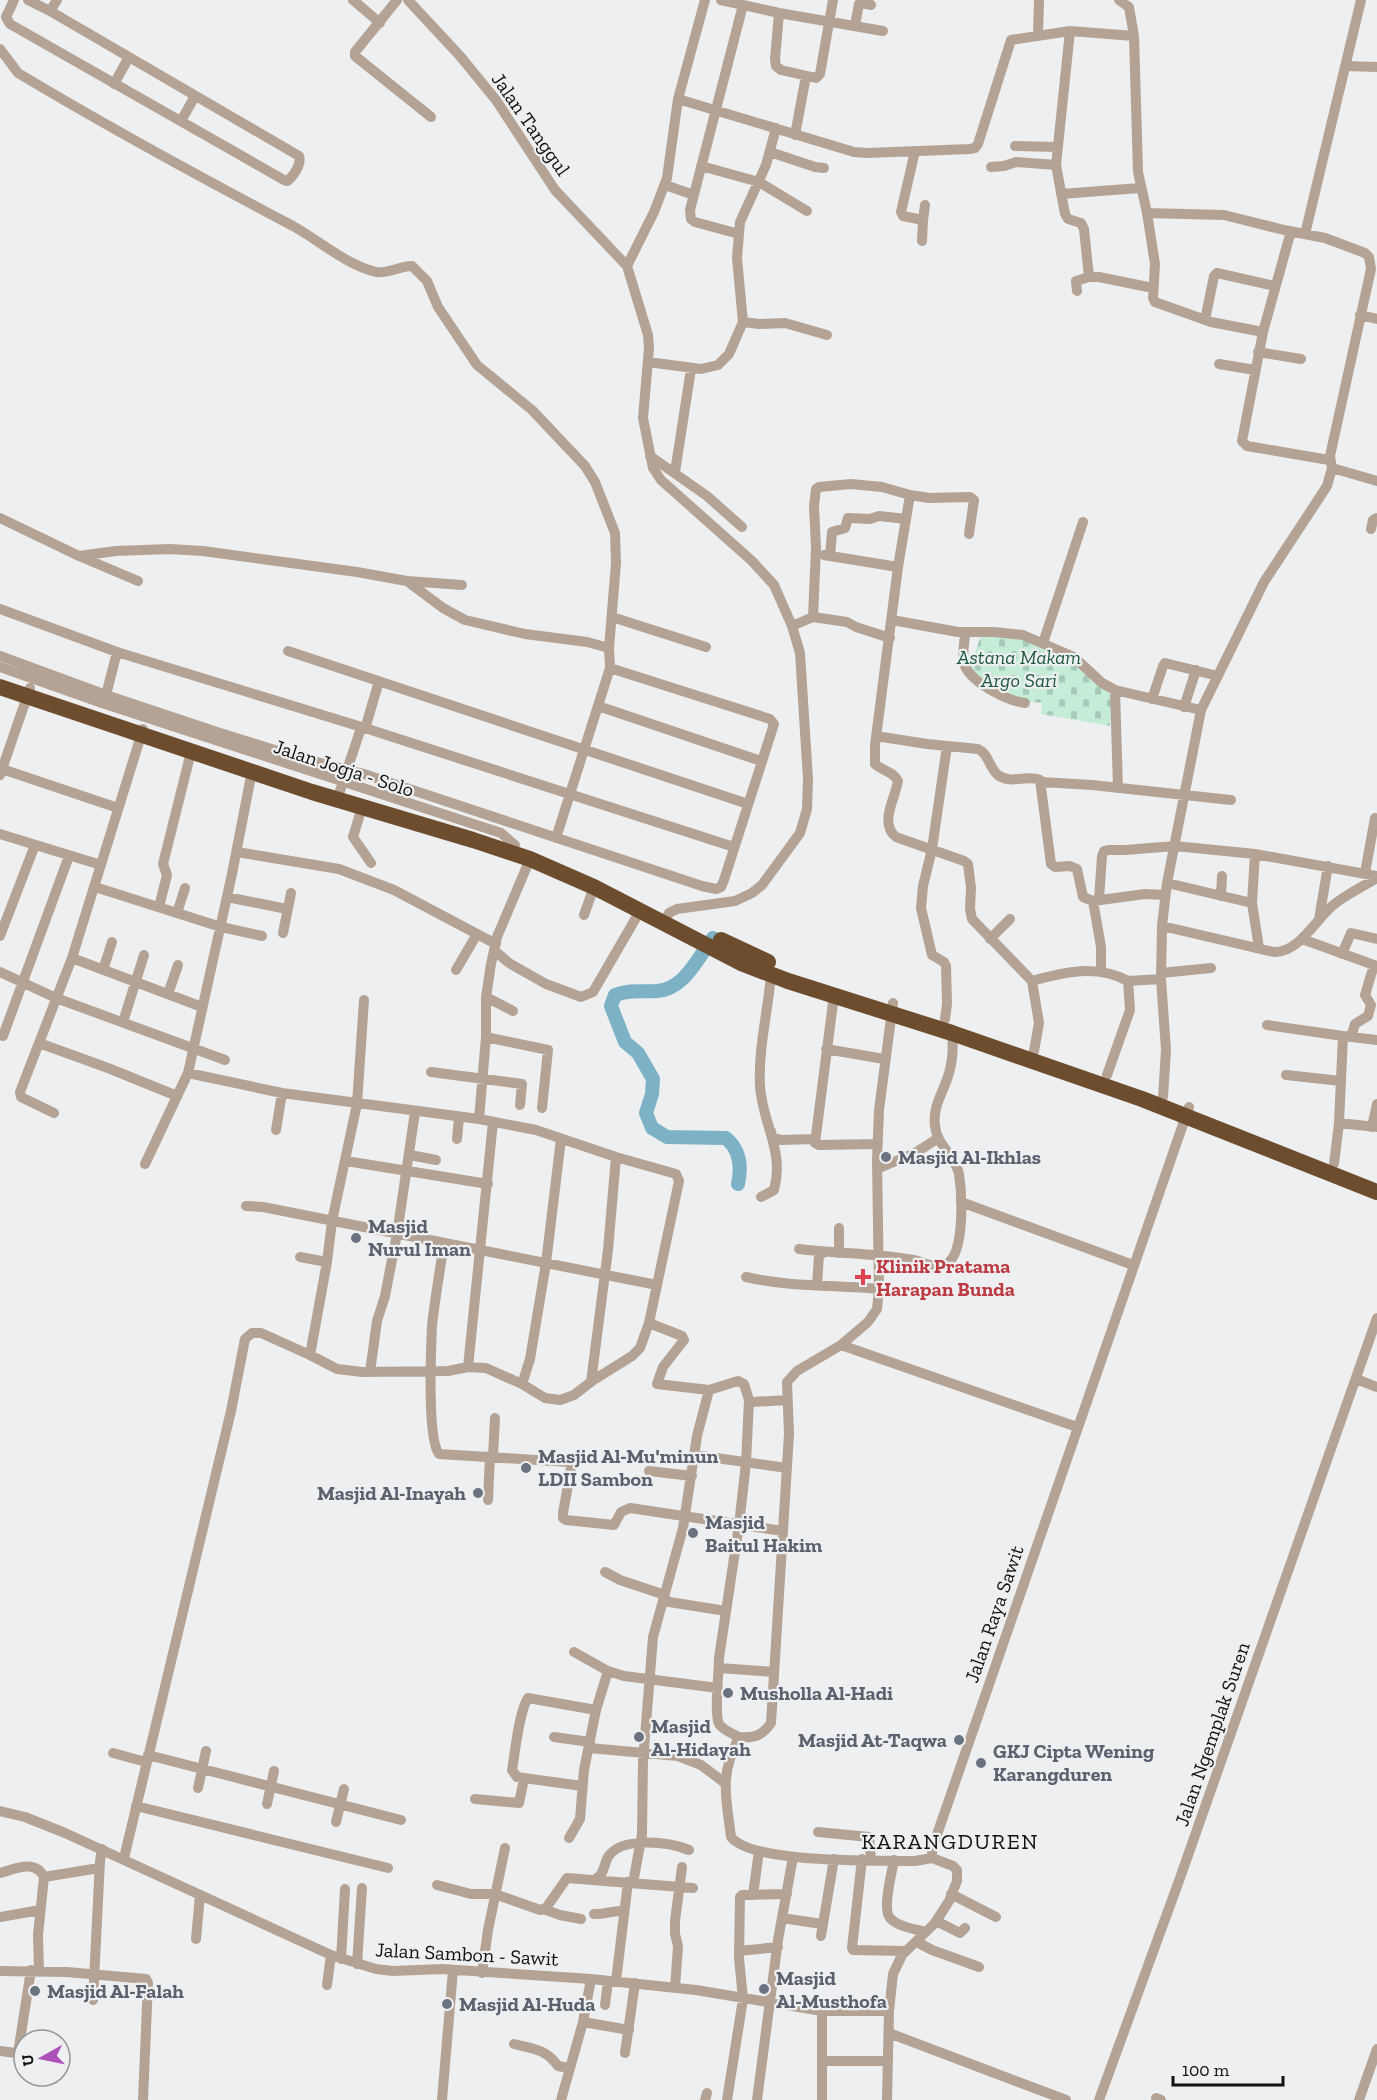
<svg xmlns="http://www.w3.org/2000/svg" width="1377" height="2100" viewBox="0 0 1377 2100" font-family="'Zilla Slab',serif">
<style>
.cemetery{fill:url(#cemetery-stones)}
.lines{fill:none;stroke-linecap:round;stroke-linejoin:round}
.river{stroke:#7cb1c6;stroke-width:14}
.minor{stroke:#b4a394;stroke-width:10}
.highway{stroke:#6e4d2e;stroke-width:16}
.worship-dot{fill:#6b7280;stroke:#eeeff0;stroke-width:2}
.health-dot{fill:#e0444e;stroke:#eeeff0;stroke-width:2}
.labels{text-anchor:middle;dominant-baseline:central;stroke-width:4.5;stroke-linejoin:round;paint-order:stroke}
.street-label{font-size:20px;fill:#111;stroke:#eeeff0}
.park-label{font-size:20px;font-style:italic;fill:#1e5940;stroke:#eeeff0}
.worship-label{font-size:20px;font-weight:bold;fill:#5b616d;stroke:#eeeff0;text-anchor:start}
.health-label{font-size:20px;font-weight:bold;fill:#be3a42;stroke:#eeeff0;text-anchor:start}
.quarter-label{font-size:22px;letter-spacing:1.5px;fill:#111;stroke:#eeeff0}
</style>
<defs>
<pattern id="cemetery-stones" width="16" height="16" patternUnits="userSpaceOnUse" patternTransform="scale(1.5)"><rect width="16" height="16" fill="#c4ecd7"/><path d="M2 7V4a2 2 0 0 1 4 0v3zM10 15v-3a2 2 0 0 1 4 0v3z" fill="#a7c9b8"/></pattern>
</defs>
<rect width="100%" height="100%" fill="#eeeff0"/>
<path class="cemetery" d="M 981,635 L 1016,636 L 1061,653 L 1114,692 L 1110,726 L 1041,714 L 1042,703 L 1013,700 L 972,673 L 971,665 Z"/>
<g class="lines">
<path class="river" d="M 713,938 C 698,957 685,989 657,991 C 642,992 630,989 615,995 L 611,1006 L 625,1042 L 638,1053 L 653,1079 L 652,1094 L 646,1113 L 652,1128 L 667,1137 L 726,1138 C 740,1150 742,1166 738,1184"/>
<path class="minor" d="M 14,0 L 6,17 L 10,24 L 284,180 L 287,181 C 293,177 302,164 299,156 L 50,11
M 28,0 L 50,11 L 57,0
M 353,0 L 380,23
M 397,0 L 355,52 L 355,56 L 431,117
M 408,0 L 460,56 L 496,100 L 555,190 L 627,266
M 721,0 L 779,13 L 883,31
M 1119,0 L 1129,7 L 1134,36
M 779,13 L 775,59 L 776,66 L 781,70 L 816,78 L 820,74 L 833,0
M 855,25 L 859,4 L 862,3 L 871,5
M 1070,31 L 1056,165 L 1065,214 L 1068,219 L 1081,223 L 1084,229 L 1089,277
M 1038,35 L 1039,0
M 0,49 L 18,73 C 108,127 200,177 293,226 C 320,241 345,264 376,272 C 387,274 400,266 412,266 L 427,281 L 438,307 L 477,365 L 532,410 L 585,466 L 595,482 L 615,533 L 616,563 L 609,648
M 1346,66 L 1377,67
M 114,84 L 129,57
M 678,99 L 854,152 L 867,153 L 970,149 L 975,148 L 978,144 L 1011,40 L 1070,31 L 1134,36 L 1138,172 L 1147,213 L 1224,215 L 1284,230 L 1325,238 L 1365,253 L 1369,257 L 1371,269 L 1330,456 L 1332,468 L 1327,486 L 1264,582 L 1201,710 L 1167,883 L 1162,926 L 1161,979 L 1166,1050 L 1163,1097
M 181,121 L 195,96
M 795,135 L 806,76
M 1015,146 L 1057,147
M 915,151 L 901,212 L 903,216 L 923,220 L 922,241
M 770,152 L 815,167 L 824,168
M 701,166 L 759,182 L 807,211
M 991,167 L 1004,166 L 1016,162 L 1056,165
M 665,185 L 694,195
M 1061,194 L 1140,188
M 1147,213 L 1155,264 L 1153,298 L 1155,302 L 1211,322 L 1263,332
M 923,220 L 925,205
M 1291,231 L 1263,332 L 1242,441 L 1247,446 L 1329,460
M 739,234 L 695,222 L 691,219 L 690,210 L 743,5
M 1305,234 L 1361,0
M 1077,291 L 1076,281 L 1089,277 L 1099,277 L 1153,288
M 1360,315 L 1377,319
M 1205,320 L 1214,276 L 1217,273 L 1275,286
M 743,322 L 759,324 L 785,323 L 827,335
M 1258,352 L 1301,359
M 648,362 L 701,369 L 718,365 L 729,354 L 743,322 L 737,258 L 740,222 L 766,165 L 776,128
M 1219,364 L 1255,370
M 650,456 L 707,496 L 742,527
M 1332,468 L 1377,481
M 675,472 L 691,369
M 910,495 L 898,567 L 875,745 L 875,764 C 882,771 893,771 898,781 C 895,799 879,823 896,837 L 964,861 L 968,864 L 971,888 L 970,909 L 972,919 L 1032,981 L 1039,1023 L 1034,1051
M 0,518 L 79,556 L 138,581
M 1371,529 L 1373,520 L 1377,518
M 824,555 L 898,567
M 79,556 L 116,551 L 170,549 L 203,551 L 357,572 L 407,581 L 443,608 L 465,620 L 525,634 L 587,642 L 609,648 L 610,668
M 830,556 L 832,532 L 845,528 L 848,518 L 870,519 L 879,516 L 906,519
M 407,581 L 462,585
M 0,609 L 117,652 L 368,729 L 734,847
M 612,617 L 706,647
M 813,617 L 847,622 L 856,627 L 890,638
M 892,620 L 958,632 L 994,632 L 1023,635 L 1074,657 L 1102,683 L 1115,690 L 1201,710
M 792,626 L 813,617 L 816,548 L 814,506 L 816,489 L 819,487 L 851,484 L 882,487 L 910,495 L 929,498 L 970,497 L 974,500 L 969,534
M 965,632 C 965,642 961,657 965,666 C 972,683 1008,701 1025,703
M 1043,643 L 1083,522
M 288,651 L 748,804
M 0,656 L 106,695 L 217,732 L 297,757 L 364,774 L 702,886 L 716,889 L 721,887 L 724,880 L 774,724 L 770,719 L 610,668 L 556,838
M 0,667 L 102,703 L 501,833 L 515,845
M 1115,690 L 1118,788
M 106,695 L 117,652
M 1152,699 L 1163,666 L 1165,663 L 1218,676
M 598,706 L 761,761
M 1184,707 L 1196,670
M 365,729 L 379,681
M 876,736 L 927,744 L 978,749 C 989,754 989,768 998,775 C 1011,785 1027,774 1040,780 L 1051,864 L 1055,867 L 1070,866 L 1077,869 L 1083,897 L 1093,901 L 1145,894 L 1165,895
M 2,769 L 118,808
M 0,775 L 30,688
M 1041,782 L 1092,785 L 1231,800
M 337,800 L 361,728
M 362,807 L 353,837 L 371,863
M 0,834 L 101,865
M 237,852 L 339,869 L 394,890 L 496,944
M 1255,854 L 1252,903 L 1259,948
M 1365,873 L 1375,818
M 1167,883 L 1252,903
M 95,887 L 221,927 L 262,936
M 1221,896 L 1222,876
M 227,897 L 287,909
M 1099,899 L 1102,856 L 1104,851 L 1108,850 L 1125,850 L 1175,846 L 1255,854 L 1377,876
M 1093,901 L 1101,947 L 1101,972
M 159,907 L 167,875 L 163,864 L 191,752
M 177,913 L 185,888
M 584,915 L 594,887
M 1319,919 L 1328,866
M 664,923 L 669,913 L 677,909 L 735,901 L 752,893 L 762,885 L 800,833 L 807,809 L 808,779 L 800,653 L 792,626 L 774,585 L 752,561 L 661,480 L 653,468 L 643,418 L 649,348 L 648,335 L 627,266 L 654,212 L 667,178 L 678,99 L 705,0
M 1162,926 L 1274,952 C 1298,953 1315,921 1332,906 C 1345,895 1362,887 1377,878
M 283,933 L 291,893
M 0,936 L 35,845
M 990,939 L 1010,919
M 1302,939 L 1377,966
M 494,950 L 509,963 L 546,984 L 581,997 L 593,992 L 640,911
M 1342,954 L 1351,933 L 1377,939
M 72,958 L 202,1007
M 103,970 L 112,942
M 456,970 L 477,934
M 0,972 L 56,998 L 225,1060
M 1161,973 L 1211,968
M 1032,981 C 1064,972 1097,964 1128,981 L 1130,1010 L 1107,1075
M 1128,981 L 1161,979
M 168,994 L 178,965
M 834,995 L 815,1143 L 819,1145 L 877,1144
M 486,997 L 513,1011
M 893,1003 L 879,1110 L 877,1160 L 879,1289 L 877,1309 L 868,1322 L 841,1345 L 797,1371 L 787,1382 L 789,1434 L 771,1723 C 762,1736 755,1738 739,1737 C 719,1777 726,1795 731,1837 C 752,1864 878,1860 915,1861 L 932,1858
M 945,1019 L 947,1004 L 946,966 L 944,962 L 932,955 L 921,908 L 923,886 L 932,849 L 947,746
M 123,1022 L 144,955
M 1267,1025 L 1343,1036
M 3,1036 L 69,856
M 486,1037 L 548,1050 L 542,1108
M 1351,1037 L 1355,1024 L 1368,1016 L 1371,1005 L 1365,995 L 1374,965
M 39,1043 L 108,1068 L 177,1096
M 826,1049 L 884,1059
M 431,1072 L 522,1084 L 520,1105
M 188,1073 L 282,1093 L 479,1119 L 536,1130 L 616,1157 L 676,1174 L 679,1181 L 649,1323 L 640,1348 L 632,1356 L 592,1381 L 574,1395 L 560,1400 L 545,1398 L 522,1384 L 486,1368 L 468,1367 L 448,1371 L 362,1372 L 337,1369 L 310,1355 L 327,1262 L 332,1221 L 357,1104 L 364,1000
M 1286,1075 L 1341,1081
M 54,1113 L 21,1097 L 20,1092 L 72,958 L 143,729
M 479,1119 L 486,1037 L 486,997 L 491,964 L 497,937 L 530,859
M 1339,1123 L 1377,1127
M 1372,1127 L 1377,1104
M 276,1130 L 282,1093
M 771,1131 L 772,1137 L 781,1140 L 815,1139
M 457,1139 L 459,1117
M 410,1155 L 436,1160
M 346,1161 L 488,1184
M 145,1164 L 188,1073 L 232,874 L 252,771
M 1334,1164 L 1339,1123 L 1343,1036 L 1377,1040
M 877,1169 L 915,1153 L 937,1139
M 761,1197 L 774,1190 C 785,1151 762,1123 760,1086 C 758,1050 768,1011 771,975
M 961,1202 L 1133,1265
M 246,1206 L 263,1207 L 657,1285
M 444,1243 C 440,1270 435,1298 432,1326 C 431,1348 427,1439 439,1454 L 569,1462 L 571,1463 L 571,1468 L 563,1513 L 563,1518 L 566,1520 L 614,1525 L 621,1512 L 630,1508 L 783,1531
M 799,1249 C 837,1254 880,1253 918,1261 C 927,1264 939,1270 948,1263 C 965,1250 962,1193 959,1174 C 955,1155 937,1146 935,1126 C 932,1104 946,1089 950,1069 C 953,1058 953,1044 952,1033
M 839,1253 L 839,1228
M 300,1257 L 327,1262
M 746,1277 C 790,1287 834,1285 879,1289
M 817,1285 L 819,1255 L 825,1252
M 649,1323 L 682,1336 L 684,1340 L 663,1367 L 657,1384 L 709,1390 L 738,1381 L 744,1384 L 749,1400 L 752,1402 L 787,1400
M 841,1345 L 1077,1427
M 468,1367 L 493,1122
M 370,1372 L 377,1321 L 385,1296 L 397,1234 L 415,1112
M 1356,1379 L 1377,1387
M 591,1382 L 608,1250 L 616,1157
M 522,1384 L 530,1359 L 546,1263 L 561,1139
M 695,1455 L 787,1468
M 493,1456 L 495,1418
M 649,1471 L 692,1476
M 488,1500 L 490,1456
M 605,1572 L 620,1580 L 665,1595
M 663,1601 L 726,1611
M 574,1652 L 608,1671 L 624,1676 L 718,1688
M 719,1668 L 774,1672
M 554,1737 L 590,1742
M 739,1737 C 733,1734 723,1730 719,1724 C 714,1713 719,1672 719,1658 L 739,1525 L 746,1463 L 749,1400
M 589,1748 L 678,1756 L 701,1765 L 725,1783
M 113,1753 L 146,1762
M 148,1755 L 401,1820
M 582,1786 L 517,1777 L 512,1770 C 515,1753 519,1711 528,1698 L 596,1710
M 198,1788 L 206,1751
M 475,1799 L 519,1803 L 524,1779
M 267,1804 L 274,1771
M 136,1806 L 388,1868
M 0,1811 L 25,1817 L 65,1833 L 331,1955 L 376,1969 L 393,1971 L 442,1969 L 591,1979 L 696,1990 L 822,2011 L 889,2011
M 336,1822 L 344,1789
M 818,1832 L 869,1837 L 871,1859
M 569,1838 L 580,1819 L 584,1770 L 596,1710 L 608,1671
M 124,1858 L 231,1411 L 245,1339 L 252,1333 L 261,1333 L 310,1355
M 862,1859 L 852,1948 L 853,1950 L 906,1951
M 894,1860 C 892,1872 882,1909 890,1918 C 898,1927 915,1929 926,1932
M 0,1873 C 15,1869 35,1859 44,1877
M 594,1880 C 605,1875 603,1866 608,1857 C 621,1836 669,1842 689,1850
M 633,1883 L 642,1834 L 643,1761 L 653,1637 L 683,1528 L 697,1436 L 709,1390
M 437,1885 L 471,1894 L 495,1894 L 540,1910 L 546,1908 L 567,1878 L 693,1888
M 951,1894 L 996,1917
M 753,1895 L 759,1851
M 543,1909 L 560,1915 L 581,1919
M 594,1914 C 605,1915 611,1910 624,1911
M 0,1917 L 40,1910
M 782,1918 L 822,1924
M 936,1921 L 960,1933 L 965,1928
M 821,1936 L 834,1859
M 196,1939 L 200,1895
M 917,1942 L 932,1950 L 979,1967
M 739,1951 L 778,1947
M 341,1959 L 345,1889
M 357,1964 L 362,1888
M 0,1971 L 67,1972 L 146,1979 L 148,1983 L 143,2100
M 39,1971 L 38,1935 L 44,1877 L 99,1868
M 482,1973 L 488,1930 L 505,1848
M 616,1981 L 628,1882
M 327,1985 L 331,1955
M 675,1988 L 678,1946 L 675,1934 L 675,1921 L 682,1867
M 93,2000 L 100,1861 L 102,1849
M 605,2005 L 608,1981
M 822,2011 L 822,2100
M 583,2022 L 629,2030
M 889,2033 L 1066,2100
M 514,2044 C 534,2049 546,2049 558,2066 L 569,2068
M 0,2051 L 24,2054
M 18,2053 L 31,1970
M 625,2053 L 635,1983
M 822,2061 L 888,2061
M 1156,2098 L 1161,2100
M 442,2100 L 453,1970
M 561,2100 L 583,2022 L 591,1979
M 705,2100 L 707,2093
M 727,2100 L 743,1999 L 739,1958 L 740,1897 L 742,1895 L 787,1894
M 757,2100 L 778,1940 L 793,1857
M 887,2100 L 889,2011 L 893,1974 L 902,1955 L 935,1923 L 949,1901 L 957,1881 L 957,1870 L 953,1866 L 932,1858 L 932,1849 L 1189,1107
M 1099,2100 L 1180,1878 L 1377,1318
M 1359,2100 L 1377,2049"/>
<path class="highway" d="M 0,687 L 312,792 L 473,840 L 530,859 L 594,887 L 741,963 L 788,981 L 952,1033 L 1142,1099 L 1377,1192
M 721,940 L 768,962"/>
</g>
<g class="worship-dot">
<circle cx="886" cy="1157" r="6"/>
<circle cx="356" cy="1238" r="6"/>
<circle cx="526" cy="1468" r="6"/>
<circle cx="478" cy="1493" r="6"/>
<circle cx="693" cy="1533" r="6"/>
<circle cx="728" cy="1693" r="6"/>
<circle cx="639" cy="1737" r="6"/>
<circle cx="959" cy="1740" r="6"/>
<circle cx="981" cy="1763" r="6"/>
<circle cx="764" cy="1989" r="6"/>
<circle cx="35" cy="1991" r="6"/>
<circle cx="447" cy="2004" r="6"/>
</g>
<path class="health-dot" d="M860 1268h6v6h6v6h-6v6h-6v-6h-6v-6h6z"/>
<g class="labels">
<g class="street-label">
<text transform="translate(531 124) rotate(55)">Jalan Tanggul</text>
<text transform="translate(344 768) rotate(18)">Jalan Jogja - Solo</text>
<text transform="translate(994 1614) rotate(-71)">Jalan Raya Sawit</text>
<text transform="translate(1212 1734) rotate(-71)">Jalan Ngemplak Suren</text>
<text transform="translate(467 1954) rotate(3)">Jalan Sambon - Sawit</text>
</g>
<g class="park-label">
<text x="1019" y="657">Astana Makam<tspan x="1019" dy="23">Argo Sari</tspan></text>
</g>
<g class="worship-label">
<text x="898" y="1157">Masjid Al-Ikhlas</text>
<text x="368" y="1226">Masjid<tspan x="368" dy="23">Nurul Iman</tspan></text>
<text x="538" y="1456">Masjid Al-Mu'minun<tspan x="538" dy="23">LDII Sambon</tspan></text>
<text x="466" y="1493" text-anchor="end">Masjid Al-Inayah</text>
<text x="705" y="1522">Masjid<tspan x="705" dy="23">Baitul Hakim</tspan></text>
<text x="740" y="1693">Musholla Al-Hadi</text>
<text x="651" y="1726">Masjid<tspan x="651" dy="23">Al-Hidayah</tspan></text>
<text x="947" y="1740" text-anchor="end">Masjid At-Taqwa</text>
<text x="993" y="1751">GKJ Cipta Wening<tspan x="993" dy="23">Karangduren</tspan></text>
<text x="776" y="1978">Masjid<tspan x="776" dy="23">Al-Musthofa</tspan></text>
<text x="47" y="1991">Masjid Al-Falah</text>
<text x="459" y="2004">Masjid Al-Huda</text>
</g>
<g class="health-label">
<text x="876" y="1266">Klinik Pratama<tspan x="876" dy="23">Harapan Bunda</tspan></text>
</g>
<g class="quarter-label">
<text x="950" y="1841">KARANGDUREN</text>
</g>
</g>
<g transform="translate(42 2058) rotate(261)"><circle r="28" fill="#eeeff0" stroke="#969697" stroke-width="1.5"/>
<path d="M0-4.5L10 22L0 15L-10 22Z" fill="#af51bb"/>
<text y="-9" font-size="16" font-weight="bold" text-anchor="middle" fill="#111111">U</text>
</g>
<path d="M1173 2076v9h110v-9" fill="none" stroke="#111111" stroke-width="3"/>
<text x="1182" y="2076" font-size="18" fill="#111111" stroke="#eeeff0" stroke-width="4.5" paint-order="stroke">100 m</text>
</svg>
